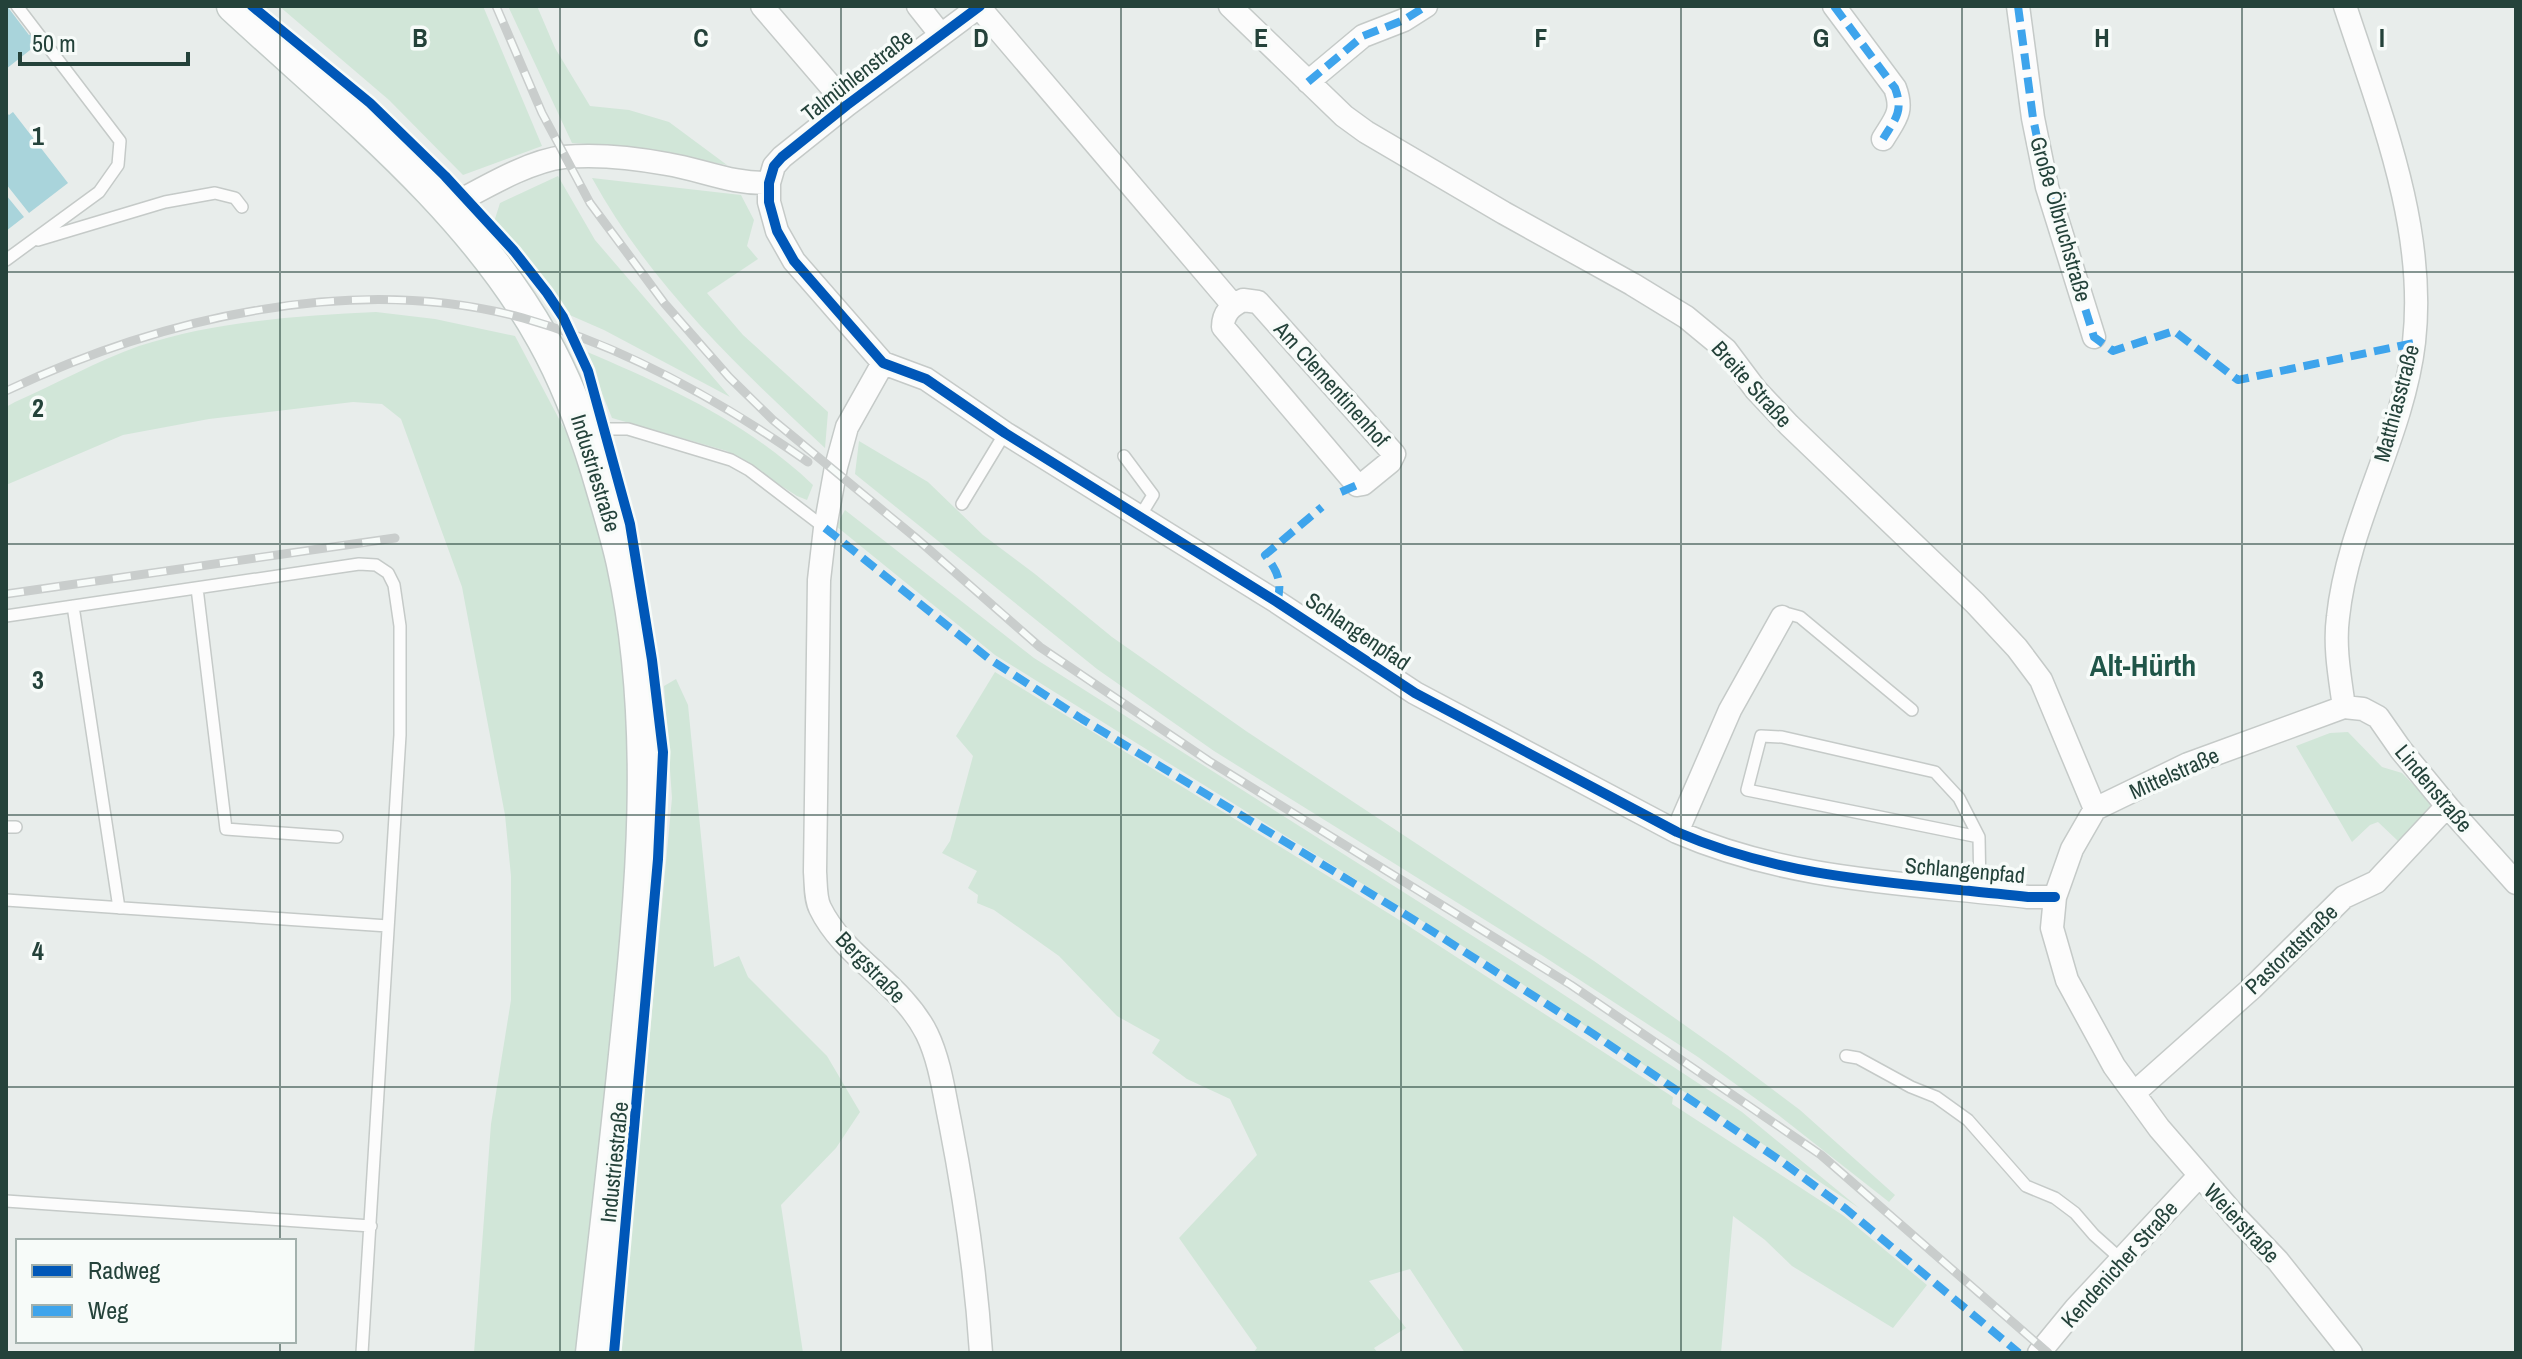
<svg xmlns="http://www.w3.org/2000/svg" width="2522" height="1359" viewBox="0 0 2522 1359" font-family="'Archivo Narrow',sans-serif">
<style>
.green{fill:#d1e6d8}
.water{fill:#a9d4db}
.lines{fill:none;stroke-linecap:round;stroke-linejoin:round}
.service-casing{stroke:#c5cac8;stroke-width:14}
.minor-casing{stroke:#c5cac8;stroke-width:25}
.secondary-casing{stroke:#c3cbc8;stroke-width:35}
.service{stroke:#fcfcfc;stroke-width:11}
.minor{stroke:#fcfcfc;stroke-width:22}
.secondary{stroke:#fcfcfc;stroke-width:32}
.rail-casing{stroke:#c9cdcc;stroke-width:9}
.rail{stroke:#f7fbf9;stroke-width:6;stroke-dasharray:18;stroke-linecap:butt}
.quiet{stroke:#3ea4ec;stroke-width:8;stroke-dasharray:16 8;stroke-linecap:butt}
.cycleway-casing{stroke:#f7fbf9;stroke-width:15}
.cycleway{stroke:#0057b8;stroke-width:10}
.grid{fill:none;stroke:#24423a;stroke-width:2;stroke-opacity:0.55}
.labels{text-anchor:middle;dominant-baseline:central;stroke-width:7;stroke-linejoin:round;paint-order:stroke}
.street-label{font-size:22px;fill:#24423a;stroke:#f7fbf9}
.district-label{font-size:30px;font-weight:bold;fill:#1f5548;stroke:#f7fbf9}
.grid-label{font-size:26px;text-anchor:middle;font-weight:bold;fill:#24423a;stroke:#f7fbf9;stroke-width:7;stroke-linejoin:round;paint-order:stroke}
</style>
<rect width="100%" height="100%" fill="#e8edeb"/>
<path class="green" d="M 279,6 L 483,6 L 542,146 L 463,175 L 389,100 Z
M 508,6 L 537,6 L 555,48 L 590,106 L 629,110 L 669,122 L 727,165 L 632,147 L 572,143 Z
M 558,176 L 595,240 L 730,397 L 604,330 L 565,313 L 494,222 L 500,203 Z
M 592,178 L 741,195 L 754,220 L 747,246 L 758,259 L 707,293 L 743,335 L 828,412 L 825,448 C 738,367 650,284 592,178 Z
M 376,312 L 435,319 L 515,336 L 566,432 L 594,513 L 618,617 L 626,685 L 632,791 L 623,945 L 578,1353 L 474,1353 L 491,1124 L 511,1000 L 511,876 L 505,815 L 462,587 L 401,419 L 382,404 L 353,402 L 209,419 L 123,435 L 6,485 L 6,407 L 15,402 C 56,384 97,361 139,346 C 215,321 297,316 376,312 Z
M 585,351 C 667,386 747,422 813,485 L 807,500 L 797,496 L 727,451 L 612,418 Z
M 859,441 L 928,482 L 983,535 L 1035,574 L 1112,637 L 1246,731 L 1594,961 L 1727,1055 L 1800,1110 L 1895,1195 L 1889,1202 L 1777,1114 L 1698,1057 L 1543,956 L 1214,751 L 1097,669 L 855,474 Z
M 845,510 L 1034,658 L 1517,964 L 1742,1112 L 1859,1208 L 1501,970 L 995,655 L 836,526 Z
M 995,672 L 1393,916 L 1673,1097 L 1672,1104 L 1844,1216 L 1927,1285 L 1893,1328 L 1792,1266 L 1765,1240 L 1733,1216 L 1721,1353 L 1465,1353 L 1410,1269 L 1369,1281 L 1406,1328 L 1374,1348 L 1378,1353 L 1253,1353 L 1257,1348 L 1179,1238 L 1257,1155 L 1230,1099 L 1187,1079 L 1152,1053 L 1160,1040 L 1117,1016 L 1059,956 L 994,910 L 977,903 L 978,895 L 968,888 L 977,871 L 942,853 L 950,841 L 973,756 L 956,736 Z
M 676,679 L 688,705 L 714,967 L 739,956 L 748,977 L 827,1056 L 860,1112 L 836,1148 L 781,1205 L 803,1353 L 620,1353 L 672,798 L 664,686 Z
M 2348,732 L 2382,767 L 2402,773 L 2434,806 L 2398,841 L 2378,822 L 2370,825 L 2352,842 L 2296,746 L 2330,733 Z"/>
<path class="water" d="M 7,6 L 29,35 L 32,33 L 39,43 L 6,69 Z
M 6,112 L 9,115 L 13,112 L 68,183 L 29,213 L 6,184 Z
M 6,195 L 24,217 L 6,231 Z"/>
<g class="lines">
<g class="service-casing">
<path id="service" d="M 38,240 L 165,202 L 215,193 L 235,198 L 242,207
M 6,260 L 99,192 L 118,165 L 120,141 L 17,6
M 587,435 L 604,429 L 628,429 L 731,460 L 749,470 L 825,528
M 1124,456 L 1153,495 L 1139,518
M 962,504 L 1005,433
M 197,588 L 226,829 L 337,837
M 73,606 L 119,908
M 6,616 L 359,564 L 376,565 L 388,573 L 394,585 L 400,626 L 400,735 L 362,1353
M 1782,617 L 1789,614 L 1800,617 L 1912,710
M 6,827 L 16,827
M 1979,837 L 1747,790 L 1761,736 L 1782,737 L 1935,772 L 1959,798 L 1979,837 L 1980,892
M 6,900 L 388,926
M 1846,1056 L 1858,1058 L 1911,1087 L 1936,1097 L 1968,1120 L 2026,1186 L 2055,1198 L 2075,1213 L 2094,1235 L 2122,1260
M 6,1201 L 371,1226"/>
</g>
<g class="minor-casing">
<path id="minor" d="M 762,6 L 847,105
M 918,6 L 941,35
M 980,6 L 847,105 L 782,157 L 774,166 L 769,183 L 769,202 L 777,231 L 794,261 L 883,363 L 926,379 L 1005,433 L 1277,602 L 1415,693 L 1677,832 C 1790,881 1907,883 2028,897 L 2055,897
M 1230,6 L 1344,116 L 1366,132 L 1504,213 L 1632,284 L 1686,317 L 1726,350 L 1756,390 L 1789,425 L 1975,603 L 2017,648 L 2041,680 L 2095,809
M 1834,6 L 1895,88 C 1904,112 1895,119 1883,139
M 2018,6 L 2033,118 L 2047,187 L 2094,337
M 979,7 L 1233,305
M 1308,82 L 1363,36 L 1404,20 L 1426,6
M 446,208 C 479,191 527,161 564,157 C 597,154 635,158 667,164 C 703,170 731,184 769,183
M 1243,300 L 1258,302 L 1394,454 L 1390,462 L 1363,484 L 1357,485 L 1223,327 C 1223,313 1231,306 1243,300 Z
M 883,363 L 847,427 L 836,467 L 825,528 L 819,580 L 815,872 C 816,883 815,898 820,908 C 844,958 902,983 927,1034 C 940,1061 944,1093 950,1122 C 965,1199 976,1275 981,1353
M 2344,707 C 2340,678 2334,647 2338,617 C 2348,522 2403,437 2414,342 C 2427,228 2380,113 2345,6
M 1677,832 L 1730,710 L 1782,617
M 2134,1093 L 2252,988 L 2344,897 L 2376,882 L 2447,806
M 2039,1353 L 2076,1308 L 2199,1176
M 2351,1353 L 2278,1261 L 2236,1217 L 2159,1128 L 2114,1066 L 2067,980 L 2052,928 L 2055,897 L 2072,849 L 2095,809 L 2188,764 L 2344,707 L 2363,709 L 2378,717 L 2401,750 L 2447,806 L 2516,883"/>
</g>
<g class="secondary-casing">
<path id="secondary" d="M 233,6 C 343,108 469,206 543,339 C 566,380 583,425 597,470 C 606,501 616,532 623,564 C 658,725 642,893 625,1055 C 615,1155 603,1254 592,1353"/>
</g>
<use href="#service" class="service"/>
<use href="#minor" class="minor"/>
<use href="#secondary" class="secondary"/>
<g class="rail-casing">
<path id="rail" d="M 496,6 L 542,113 L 590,203 L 665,304 L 729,377 L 773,420 L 916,538 L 1040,647 L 1209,761 L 1571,985 L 1821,1155 L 2048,1353
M 6,391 C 161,318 354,272 523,318 C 626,347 721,401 808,462
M 6,594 L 395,538"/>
</g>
<use href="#rail" class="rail"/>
<path class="quiet" d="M 1834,6 L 1895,88 C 1904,112 1895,119 1883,139
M 2018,6 L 2033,118 L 2047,187 L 2094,337 L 2113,351 L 2174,331 L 2238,380 L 2414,343
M 1308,82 L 1363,36 L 1404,20 L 1426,6
M 1341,492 L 1357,485
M 825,528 L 988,658 L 1082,719 L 1421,924 L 1592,1033 L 1781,1161 L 1846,1209 L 2019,1353
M 1277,602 C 1283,582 1277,570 1265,555 L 1322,507"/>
<g class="cycleway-casing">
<path id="cycleway" d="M 252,6 L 370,103 L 445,176 L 514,251 L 547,293 L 563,317 L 588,371 L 630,524 L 652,660 L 663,752 L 658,859 L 614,1353
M 980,6 L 847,105 L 782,157 L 774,166 L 769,183 L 769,202 L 777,231 L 794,261 L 883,363 L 926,379 L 1005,433 L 1277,602 L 1415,693 L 1677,832 C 1790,881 1907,883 2028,897 L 2055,897"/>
</g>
<use href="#cycleway" class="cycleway"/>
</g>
<path class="grid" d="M 280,6 L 280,1241M 560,6 L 560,1353M 841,6 L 841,1353M 1121,6 L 1121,1353M 1401,6 L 1401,1353M 1681,6 L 1681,1353M 1962,6 L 1962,1353M 2242,6 L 2242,1353M 6,272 L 2516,272M 6,544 L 2516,544M 6,815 L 2516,815M 6,1087 L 2516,1087M 280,1341 L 280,1353"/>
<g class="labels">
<g class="street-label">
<text transform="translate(857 75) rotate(-38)">Talmühlenstraße</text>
<text transform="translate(2061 219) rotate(74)">Große Ölbruchstraße</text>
<text transform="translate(1332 384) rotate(48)">Am Clementinenhof</text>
<text transform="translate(1752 384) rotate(48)">Breite Straße</text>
<text transform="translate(2396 403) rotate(-75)">Matthiasstraße</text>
<text transform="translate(596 473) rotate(73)">Industriestraße</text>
<text transform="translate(1358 631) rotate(34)">Schlangenpfad</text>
<text transform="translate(2174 773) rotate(-24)">Mittelstraße</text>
<text transform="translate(2434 788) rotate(50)">Lindenstraße</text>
<text transform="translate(1965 870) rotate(5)">Schlangenpfad</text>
<text transform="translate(2291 949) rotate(-44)">Pastoratstraße</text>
<text transform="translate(871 967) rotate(46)">Bergstraße</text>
<text transform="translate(614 1162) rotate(-84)">Industriestraße</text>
<text transform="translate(2242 1223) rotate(47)">Weierstraße</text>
<text transform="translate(2119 1264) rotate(-48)">Kendenicher Straße</text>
</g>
<g class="district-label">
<text x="2143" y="665">Alt-Hürth</text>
</g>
</g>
<g class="grid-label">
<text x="420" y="47">B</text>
<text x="701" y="47">C</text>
<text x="981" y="47">D</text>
<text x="1261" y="47">E</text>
<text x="1541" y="47">F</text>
<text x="1821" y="47">G</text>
<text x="2102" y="47">H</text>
<text x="2382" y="47">I</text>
<text x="38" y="145">1</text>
<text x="38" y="417">2</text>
<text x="38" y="689">3</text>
<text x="38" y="960">4</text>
</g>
<rect width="2522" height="1359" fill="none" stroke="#24423a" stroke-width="16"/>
<rect x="16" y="1239" width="280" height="104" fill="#f7fbf9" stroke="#a3b1ad" stroke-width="2"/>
<rect x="32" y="1265" width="40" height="12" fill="#0057b8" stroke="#a3b1ad" stroke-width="2"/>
<text x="88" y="1279" font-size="24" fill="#24423a">Radweg</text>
<rect x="32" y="1305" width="40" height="12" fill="#3ea4ec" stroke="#a3b1ad" stroke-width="2"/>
<text x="88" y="1319" font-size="24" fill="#24423a">Weg</text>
<path d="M20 52v12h168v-12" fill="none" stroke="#24423a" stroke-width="4"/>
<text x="32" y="52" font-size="24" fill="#24423a" stroke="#f7fbf9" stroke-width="6" paint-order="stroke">50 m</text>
</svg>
